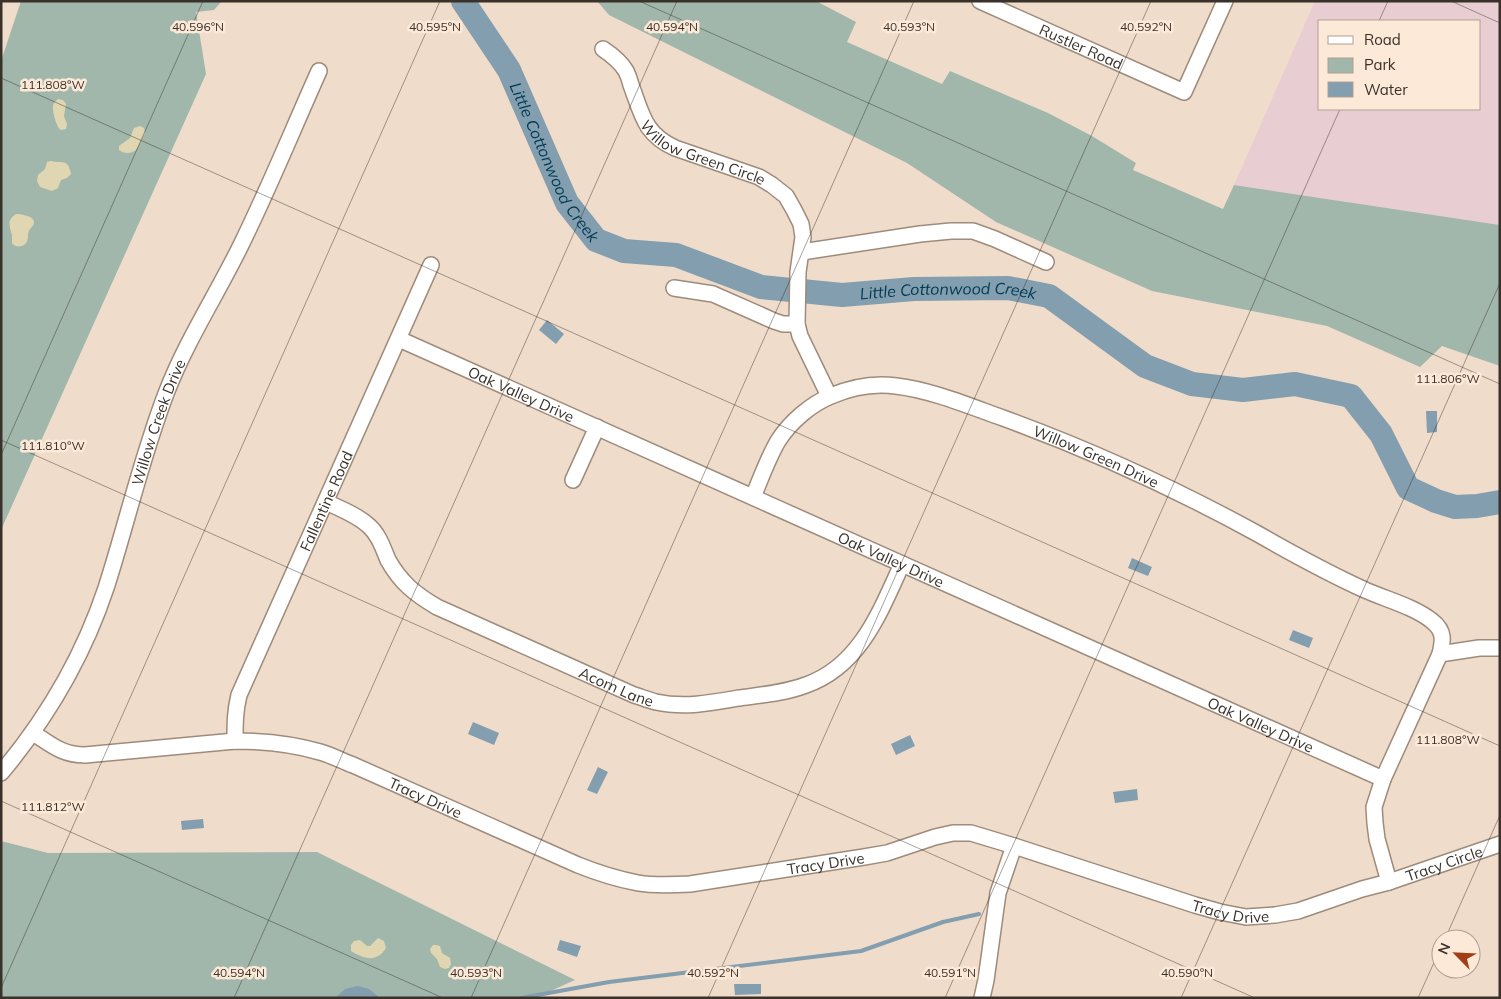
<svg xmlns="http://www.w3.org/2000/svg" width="1501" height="999" viewBox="0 0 1501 999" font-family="Mulish,sans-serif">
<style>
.industrial{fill:#e8ced3;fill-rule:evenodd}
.green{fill:#a1b7ab}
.sand{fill:#e0d6b1}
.water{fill:#829eaf}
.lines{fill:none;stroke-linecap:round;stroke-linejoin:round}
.stream{stroke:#829eaf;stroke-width:4}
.river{stroke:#829eaf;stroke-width:24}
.minor-casing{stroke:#9e8b7b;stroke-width:18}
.minor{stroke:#fff;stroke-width:15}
.ticks{fill:none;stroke:#39312a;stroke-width:1;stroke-opacity:0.45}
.labels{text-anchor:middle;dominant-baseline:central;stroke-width:5;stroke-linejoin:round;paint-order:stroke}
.street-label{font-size:15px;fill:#39312a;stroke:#fde9d7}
.water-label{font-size:16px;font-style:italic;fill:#003a53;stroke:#fde9d7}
.ticks-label{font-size:12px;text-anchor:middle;fill:#39312a;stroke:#fde9d7;stroke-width:5;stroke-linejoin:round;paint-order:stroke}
</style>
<rect width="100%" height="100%" fill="#f0dcca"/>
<path class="industrial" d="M 1315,1 L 1500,1 L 1500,225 L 1234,185 ZM 1320,21 L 1480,21 L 1480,109 L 1320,109 Z"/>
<path class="green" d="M 21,1 L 222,1 L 214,10 L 196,12 L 206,74 L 1,530 L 1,61 Z
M 597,1 L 816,1 L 856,22 L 847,42 L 942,84 L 950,71 L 1048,113 L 1092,136 L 1136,163 L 1133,170 L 1223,209 L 1234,185 L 1500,225 L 1500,366 L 1442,346 L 1420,367 L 1327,326 L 1152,291 L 996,222 L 907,163 L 609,15 Z
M 1,841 L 48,853 L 317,852 L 575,980 L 535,998 L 1,998 Z"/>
<path class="sand" d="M 58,99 L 63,100 L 66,104 L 64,116 L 67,124 L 66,129 C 64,129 63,130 61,130 C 57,129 52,111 53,106 C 54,102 55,102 58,99 Z
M 140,126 L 144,128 L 145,133 L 136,150 C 131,154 124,154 119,150 L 119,146 L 130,138 L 134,128 Z
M 51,161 C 63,164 68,158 71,174 L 67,178 L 61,180 L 58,188 L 52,191 L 40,187 L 37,181 L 38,175 L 45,169 L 47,162 Z
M 16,214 C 22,214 32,216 34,221 C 34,227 31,226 29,231 C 27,235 29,239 26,243 C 23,247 15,248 12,243 C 12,241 12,236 12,235 C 9,225 7,220 16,214 Z
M 378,938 L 384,941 L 386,948 C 377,963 364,959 351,951 L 351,945 L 354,941 L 360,940 L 367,946 L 370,946 Z
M 433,945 L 436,945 L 440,946 L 442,953 L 450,958 L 451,964 L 449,968 L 445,969 L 440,967 L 437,959 L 431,953 L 430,949 Z"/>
<path class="water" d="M 547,320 L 564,334 L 556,344 L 539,330 Z
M 1426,411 L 1437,411 L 1437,432 L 1427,433 Z
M 1132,558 L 1152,567 L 1148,576 L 1128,568 Z
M 1293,630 L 1313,638 L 1309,648 L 1289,640 Z
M 473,722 L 499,733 L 494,745 L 468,734 Z
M 910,735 L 915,746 L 896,755 L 891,744 Z
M 598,767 L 608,772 L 597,794 L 587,790 Z
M 1137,789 L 1138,800 L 1115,803 L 1113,792 Z
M 203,819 L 204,828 L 182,830 L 181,821 Z
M 560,940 L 581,946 L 577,957 L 557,950 Z
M 734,984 L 761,984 L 761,994 L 735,995 Z
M 358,986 L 369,989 L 380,998 L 335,998 L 345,989 Z"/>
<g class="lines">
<path class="stream" d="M 521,998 L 609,982 L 861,951 L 943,922 L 979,914"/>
<path class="river" id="s1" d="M 463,1 L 509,70 L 567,203 L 596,240 L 624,251 L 676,255 L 761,287 L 842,295 L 914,289 L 1008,288 L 1049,296 L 1145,366 L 1192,384 L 1243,390 L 1295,384 L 1351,396 L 1381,434 L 1408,488 L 1436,501 L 1455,507 L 1477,506 L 1500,502"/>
<g class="minor-casing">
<g id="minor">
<path id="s2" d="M 980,1 L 1184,92 L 1225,1"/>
<path id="s3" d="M 603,49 C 612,55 620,61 626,71 C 628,75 630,81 631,85 C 642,114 644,134 675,148 L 759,177 L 772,185 L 786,196 L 794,210 L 801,224 L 803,237 L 798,272 L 797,324 L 800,336 L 829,396"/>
<path d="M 802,252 L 920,234 L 951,231 L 973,231 L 995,239 L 1046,262"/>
<path d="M 674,288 L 713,294 L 774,321 L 783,324 L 797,324"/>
<path id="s4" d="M 399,339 L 1383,779"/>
<path d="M 573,480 L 597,427"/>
<path id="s5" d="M 753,497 C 761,478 768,458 778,441 C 790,422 811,404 831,396 C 852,387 874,383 896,386 C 931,390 969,406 1003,418 C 1091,450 1176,489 1258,534 C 1293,554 1328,573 1365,590 C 1385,599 1415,607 1432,621 C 1445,631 1443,641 1440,654 L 1383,779 L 1374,807 L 1375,823 L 1377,839 L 1389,882"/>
<path id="s6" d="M 326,502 C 341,509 357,515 369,526 C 379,535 383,548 388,560 C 401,583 415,594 437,607 L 634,695 C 641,697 648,700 656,702 C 684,708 711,703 739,698 C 761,695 785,693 806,685 C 860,666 880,612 902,564"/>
<path d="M 1440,654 L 1479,648 L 1500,648"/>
<path id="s7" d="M 33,733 C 52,745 62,755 85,755 L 235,741 C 264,741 293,744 320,752 C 331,755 342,761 353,765 L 578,865 C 598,873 617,879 638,883 C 655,886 673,885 690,884 L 864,857 L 887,853 L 935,837 L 953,833 L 971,833 L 1014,846 L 1195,905 L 1220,912 L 1246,917 L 1275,915 L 1298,911 L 1362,889 L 1389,882 L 1500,844"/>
<path id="s8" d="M 235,741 C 235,724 235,711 239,695 L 431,265"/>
<path id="s9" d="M 1,773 C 48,717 83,657 106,588 C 127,523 142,455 167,391 C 187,340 217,294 241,245 C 269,188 293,129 319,71"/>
<path d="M 982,998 L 986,980 L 998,893 L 1014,846"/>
</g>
</g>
<use href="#minor" class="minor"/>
</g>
<path class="ticks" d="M 639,1 L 1500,384M 1451,1 L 1500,23M 1379,21 L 1388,1M 1,78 L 1500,746M 1,440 L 1255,998M 1,455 L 203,1M 1,801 L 443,998M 1445,939 L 1500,815M 1,988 L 440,1M 234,998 L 677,1M 471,998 L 914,1M 708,998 L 1151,1M 945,998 L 1340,109M 1181,998 L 1500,283M 1418,998 L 1441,947"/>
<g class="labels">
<g class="street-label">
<text stroke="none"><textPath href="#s2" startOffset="111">Rustler Road</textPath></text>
<text stroke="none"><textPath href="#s3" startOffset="154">Willow Green Circle</textPath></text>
<text stroke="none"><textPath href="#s4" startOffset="134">Oak Valley Drive</textPath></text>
<text stroke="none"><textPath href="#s9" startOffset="388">Willow Creek Drive</textPath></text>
<text stroke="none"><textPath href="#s5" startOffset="411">Willow Green Drive</textPath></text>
<text stroke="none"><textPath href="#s8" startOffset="259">Fallentine Road</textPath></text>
<text stroke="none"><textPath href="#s4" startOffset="539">Oak Valley Drive</textPath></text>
<text stroke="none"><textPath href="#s6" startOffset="354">Acorn Lane</textPath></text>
<text stroke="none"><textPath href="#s4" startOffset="944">Oak Valley Drive</textPath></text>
<text stroke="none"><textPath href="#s7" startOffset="409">Tracy Drive</textPath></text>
<text stroke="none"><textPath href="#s7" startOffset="828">Tracy Drive</textPath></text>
<text stroke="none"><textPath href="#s7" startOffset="1471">Tracy Circle</textPath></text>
<text stroke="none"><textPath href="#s7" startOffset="1249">Tracy Drive</textPath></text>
</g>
<g class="water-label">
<text stroke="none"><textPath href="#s1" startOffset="186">Little Cottonwood Creek</textPath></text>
<text stroke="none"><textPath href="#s1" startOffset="636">Little Cottonwood Creek</textPath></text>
</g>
</g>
<g class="ticks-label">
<text x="198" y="31">40.596°N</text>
<text x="435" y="31">40.595°N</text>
<text x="909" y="31">40.593°N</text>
<text x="1146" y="31">40.592°N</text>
<text x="672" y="31">40.594°N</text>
<text x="53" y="89">111.808°W</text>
<text x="1448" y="383">111.806°W</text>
<text x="53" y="450">111.810°W</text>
<text x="1448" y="744">111.808°W</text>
<text x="53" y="811">111.812°W</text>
<text x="239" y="977">40.594°N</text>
<text x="476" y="977">40.593°N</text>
<text x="713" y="977">40.592°N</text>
<text x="950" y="977">40.591°N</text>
<text x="1187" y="977">40.590°N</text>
</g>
<rect width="1501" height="999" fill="none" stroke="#39312a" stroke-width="5"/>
<rect x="1318" y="20" width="162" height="90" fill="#fde9d7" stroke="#af9f92"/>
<rect x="1328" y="36" width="25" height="8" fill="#ffffff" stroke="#af9f92"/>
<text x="1364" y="45" font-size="15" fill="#39312a">Road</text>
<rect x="1328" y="58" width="25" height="15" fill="#a1b7ab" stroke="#af9f92"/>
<text x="1364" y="70" font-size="15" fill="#39312a">Park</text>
<rect x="1328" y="82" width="25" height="15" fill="#829eaf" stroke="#af9f92"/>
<text x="1364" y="95" font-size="15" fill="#39312a">Water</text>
<g transform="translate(1456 954) rotate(294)"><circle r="24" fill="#fde9d7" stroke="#af9f92"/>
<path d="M0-4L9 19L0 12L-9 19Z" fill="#a33d16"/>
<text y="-8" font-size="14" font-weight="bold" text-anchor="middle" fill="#39312a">N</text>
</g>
</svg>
